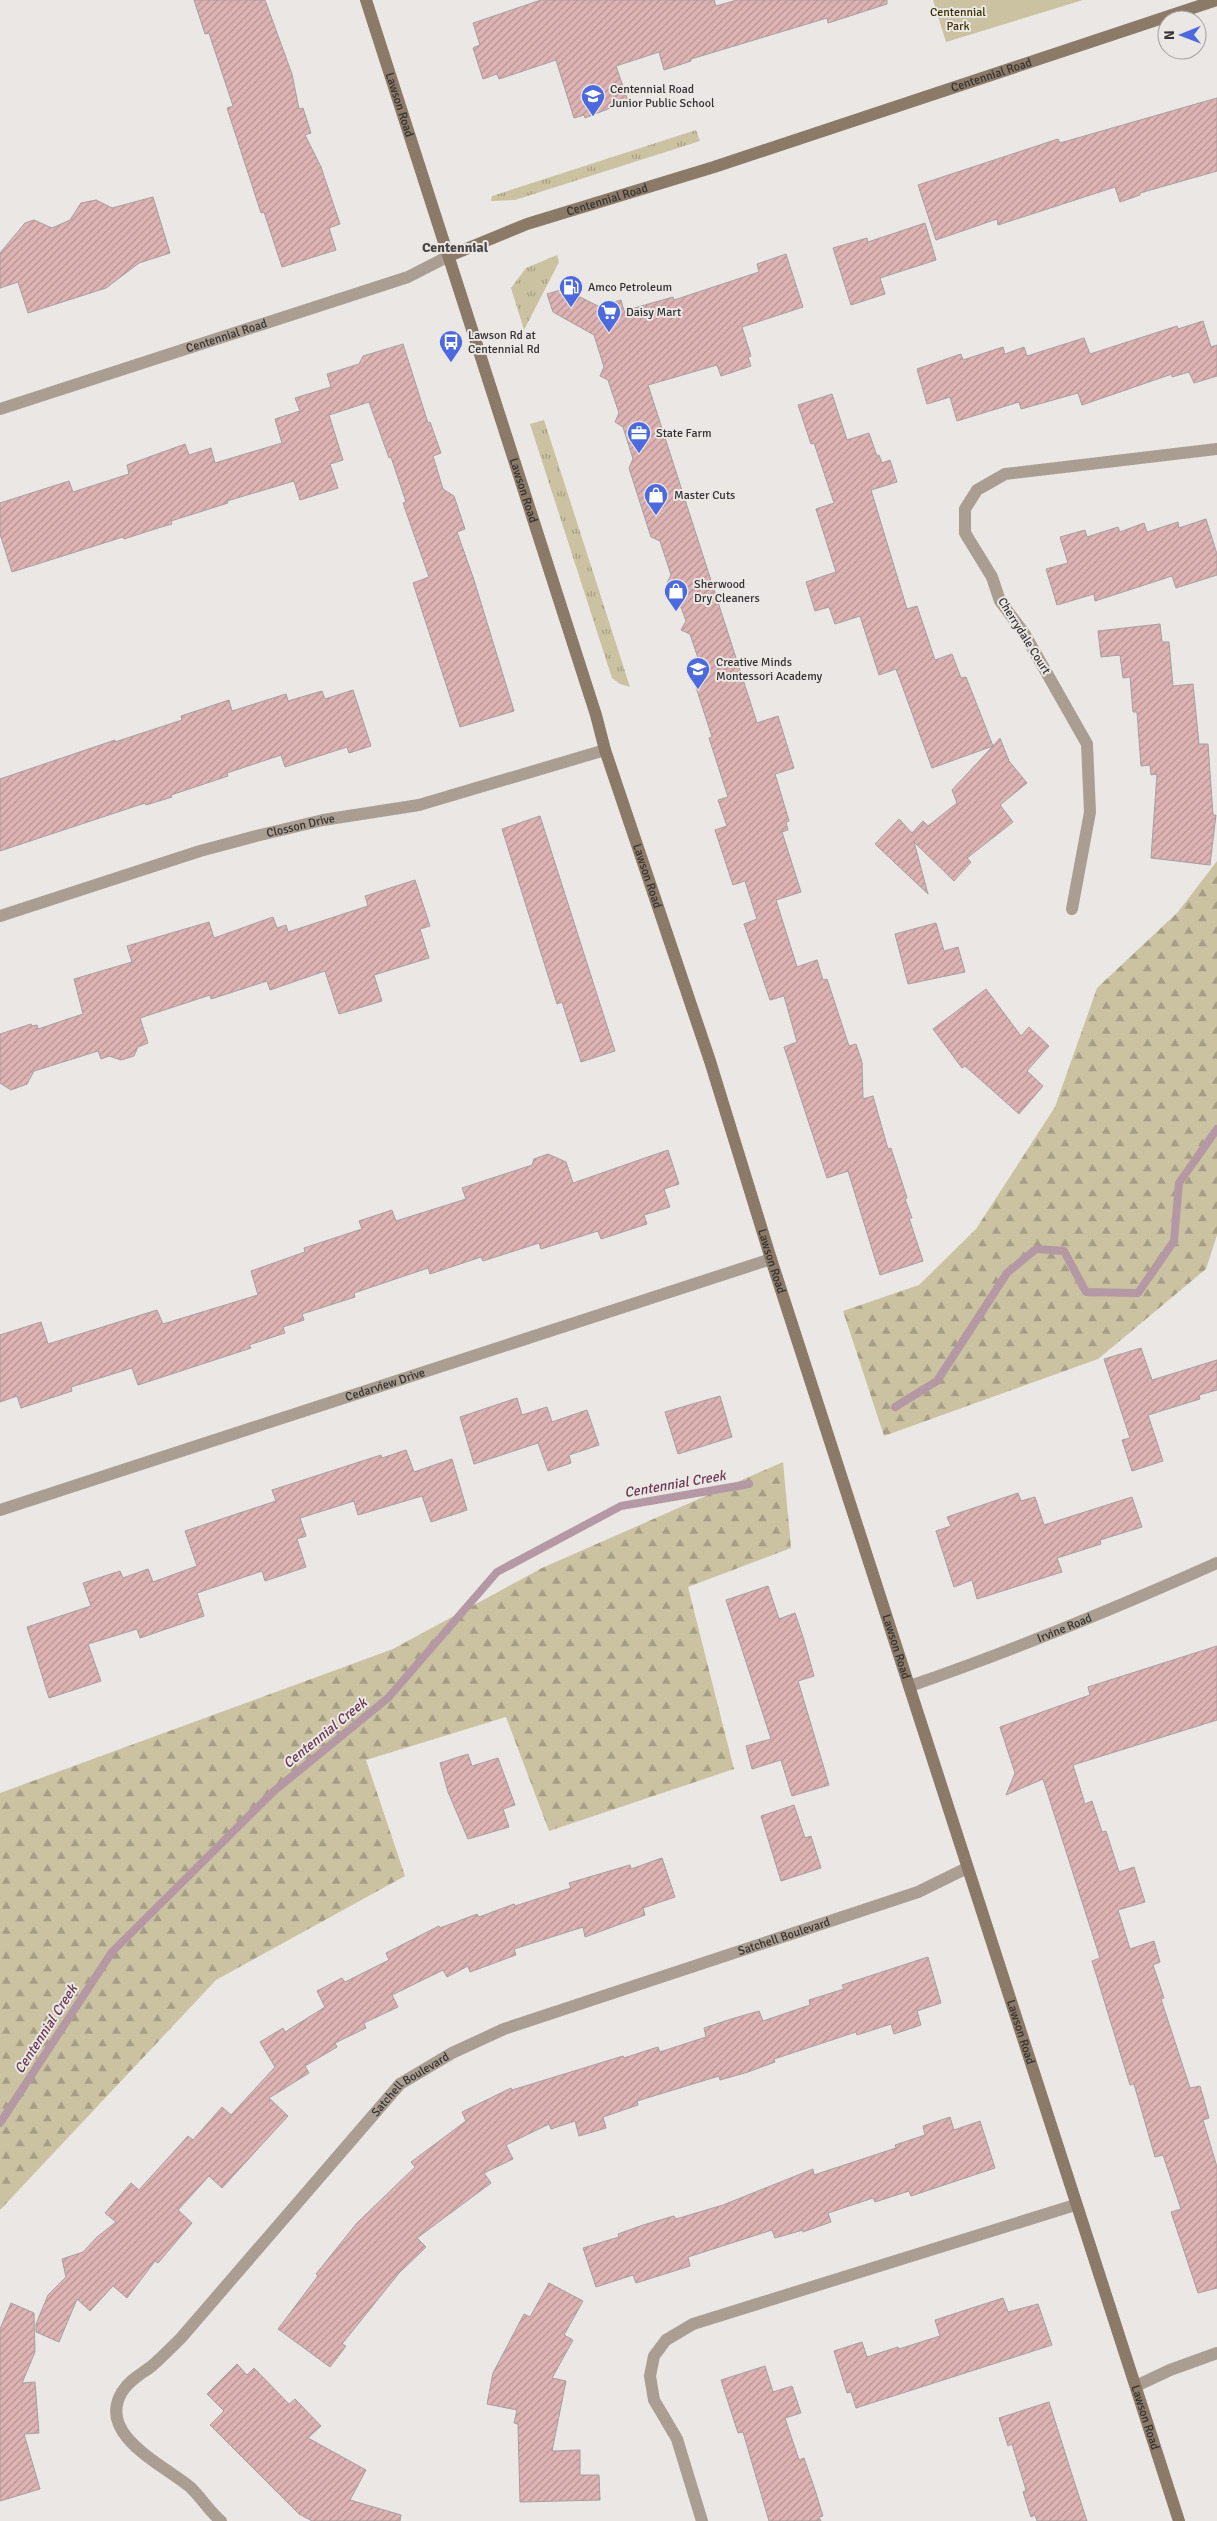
<svg xmlns="http://www.w3.org/2000/svg" width="1217" height="2521" viewBox="0 0 1217 2521" font-family="Signika,sans-serif">
<style>
.grass{fill:url(#grass-tufts)}
.forest{fill:url(#forest-firs)}
.park{fill:#cac2a1}
.lines{fill:none;stroke-linecap:round;stroke-linejoin:round}
.stream{stroke:#b498a4;stroke-width:8}
.building{fill:url(#building-hatch);stroke:#a5a0a0}
.street{stroke:#a99e91;stroke-width:12}
.secondary{stroke:#8b7a67;stroke-width:12}
.labels{text-anchor:middle;dominant-baseline:central;stroke-width:4;stroke-linejoin:round;paint-order:stroke}
.park-label{font-size:12px;fill:#3a3000;stroke:#ebe7e5}
.street-label{font-size:12px;fill:#343232;stroke:#ebe7e5}
.poi-label{font-size:12px;fill:#343232;stroke:#ebe7e5;text-anchor:start}
.neighbourhood-label{font-size:14px;font-weight:bold;fill:#4a4745;stroke:#ebe7e5}
.water-label{font-size:14px;font-style:italic;fill:#6b3852;stroke:#ebe7e5}
</style>
<defs>
<pattern id="grass-tufts" width="24" height="20" patternUnits="userSpaceOnUse" patternTransform="scale(1.25)"><rect width="24" height="20" fill="#cac2a1"/><path d="M3 7l-1-3M5 7V3M7 7l1-3M15 17l-1-3M17 17v-4M19 17l1-3" fill="none" stroke="#a59e84"/></pattern>
<pattern id="forest-firs" width="22" height="20" patternUnits="userSpaceOnUse" patternTransform="scale(1.25)"><rect width="22" height="20" fill="#cac2a1"/><path d="M5 1l3.5 6h-7zM16 11l3.5 6h-7z" fill="#a59e84"/></pattern>
<pattern id="building-hatch" width="6" height="6" patternUnits="userSpaceOnUse" patternTransform="scale(1.25)"><rect width="6" height="6" fill="#deb3b4"/><path d="M-1 1l2-2M0 6l6-6M5 7l2-2" fill="none" stroke="#b59293"/></pattern>
</defs>
<rect width="100%" height="100%" fill="#ebe7e5"/>
<path class="grass" d="M 696,130 L 700,141 L 515,200 L 491,201 L 492,196 Z
M 557,255 L 559,262 L 524,330 L 511,288 L 526,268 Z
M 544,420 L 630,687 L 620,684 L 612,678 L 530,424 Z"/>
<path class="forest" d="M 1217,861 L 1217,1235 L 1206,1269 L 1098,1359 L 884,1436 L 843,1311 L 919,1285 L 976,1229 L 1055,1107 L 1097,988 L 1178,912 Z
M 783,1462 L 791,1548 L 688,1587 L 734,1769 L 549,1831 L 506,1717 L 366,1760 L 405,1876 L 216,1980 L 0,2210 L 0,1793 L 393,1649 L 542,1568 Z"/>
<path class="park" d="M 933,0 L 1083,0 L 946,42 Z"/>
<g class="lines">
<path class="stream" d="M 895,1407 L 937,1381 L 1007,1273 L 1036,1249 L 1064,1251 L 1086,1292 L 1138,1293 L 1174,1241 L 1179,1183 L 1217,1129
M 0,2123 L 112,1952 L 274,1791 L 388,1698 L 497,1572 L 621,1506 L 749,1484"/>
</g>
<path class="building" d="M 194,0 L 265,0 L 292,74 L 299,109 L 303,108 L 311,133 L 305,135 L 321,167 L 340,224 L 329,228 L 336,250 L 282,267 L 264,212 L 261,213 L 227,108 L 233,106 L 209,33 L 205,34 Z
M 541,0 L 714,0 L 716,6 L 737,0 L 887,0 L 887,4 L 828,23 L 827,18 L 691,59 L 691,61 L 664,70 L 659,52 L 616,66 L 628,101 L 585,118 L 584,115 L 574,118 L 556,60 L 499,79 L 497,74 L 483,79 L 473,48 L 480,45 L 473,23 Z
M 1217,98 L 1217,171 L 1140,193 L 1140,195 L 1120,202 L 1115,187 L 998,225 L 997,219 L 936,240 L 918,185 L 1058,139 L 1060,143 Z
M 153,197 L 170,253 L 139,263 L 106,288 L 28,313 L 18,282 L 0,288 L 0,253 L 25,223 L 34,220 L 52,228 L 70,220 L 81,203 L 96,200 L 112,208 Z
M 925,223 L 936,260 L 880,278 L 885,294 L 851,305 L 833,248 L 867,238 L 868,242 Z
M 786,254 L 803,307 L 742,327 L 751,356 L 748,357 L 751,366 L 721,376 L 717,365 L 648,385 L 757,723 L 778,716 L 794,768 L 775,774 L 789,821 L 786,822 L 788,830 L 782,832 L 801,892 L 776,900 L 797,967 L 817,960 L 823,980 L 827,979 L 849,1046 L 856,1044 L 862,1062 L 863,1099 L 873,1096 L 888,1149 L 891,1148 L 907,1198 L 905,1199 L 912,1218 L 909,1218 L 923,1261 L 880,1275 L 848,1171 L 827,1178 L 784,1047 L 797,1042 L 784,996 L 770,1000 L 744,924 L 757,919 L 745,881 L 733,885 L 715,830 L 727,826 L 718,800 L 728,797 L 709,738 L 712,737 L 694,681 L 701,667 L 690,634 L 681,630 L 686,621 L 674,588 L 667,583 L 671,575 L 660,541 L 651,537 L 629,468 L 633,459 L 623,427 L 615,422 L 619,413 L 608,380 L 600,376 L 604,367 L 594,335 L 553,312 L 547,294 L 564,289 L 598,306 L 621,300 L 624,311 L 673,297 L 674,300 L 759,272 L 757,264 Z
M 1203,321 L 1211,347 L 1217,345 L 1217,376 L 1194,383 L 1189,372 L 1172,377 L 1172,374 L 1082,405 L 1078,393 L 1021,409 L 1019,402 L 957,421 L 950,397 L 927,404 L 917,369 L 961,354 L 963,360 L 1003,347 L 1005,354 L 1024,347 L 1027,356 L 1084,338 L 1090,354 L 1177,326 L 1178,329 Z
M 403,344 L 428,423 L 430,422 L 441,453 L 433,456 L 443,489 L 454,496 L 465,529 L 457,532 L 474,580 L 514,711 L 460,727 L 413,583 L 429,577 L 403,503 L 406,502 L 391,457 L 389,458 L 369,402 L 329,415 L 343,460 L 330,464 L 338,488 L 300,500 L 294,481 L 227,501 L 228,503 L 171,521 L 172,524 L 158,528 L 124,539 L 123,537 L 12,572 L 0,534 L 0,503 L 69,481 L 73,492 L 129,474 L 127,465 L 185,444 L 189,455 L 211,448 L 215,463 L 282,443 L 275,419 L 300,411 L 295,398 L 331,387 L 327,374 L 359,364 L 363,356 Z
M 832,394 L 847,440 L 869,433 L 877,456 L 879,455 L 882,463 L 890,460 L 897,482 L 871,490 L 907,609 L 917,606 L 935,660 L 952,654 L 961,678 L 966,677 L 993,746 L 1000,738 L 1009,761 L 1027,783 L 1000,805 L 1013,822 L 967,858 L 971,862 L 954,881 L 914,842 L 928,894 L 875,844 L 899,819 L 912,833 L 923,821 L 928,826 L 957,803 L 952,790 L 993,746 L 932,768 L 896,669 L 879,675 L 860,616 L 835,624 L 829,607 L 815,611 L 806,582 L 836,572 L 816,509 L 834,503 L 814,443 L 811,444 L 798,405 Z
M 1206,519 L 1217,554 L 1217,575 L 1176,588 L 1172,576 L 1095,601 L 1094,594 L 1057,605 L 1046,569 L 1068,563 L 1060,537 L 1085,530 L 1087,537 L 1118,527 L 1120,532 L 1144,523 L 1147,532 L 1178,522 L 1179,528 Z
M 1160,624 L 1162,642 L 1169,642 L 1173,686 L 1193,684 L 1199,744 L 1208,744 L 1213,815 L 1216,815 L 1210,865 L 1151,858 L 1157,774 L 1151,775 L 1150,765 L 1141,766 L 1137,712 L 1133,712 L 1130,677 L 1123,678 L 1120,655 L 1101,657 L 1098,631 Z
M 353,690 L 371,746 L 349,753 L 347,747 L 285,767 L 281,755 L 227,773 L 228,776 L 171,795 L 172,797 L 146,805 L 145,803 L 0,851 L 0,779 L 115,740 L 115,742 L 182,720 L 181,716 L 229,700 L 232,711 L 286,694 L 288,701 L 322,691 L 325,699 Z
M 540,816 L 615,1051 L 581,1062 L 562,1002 L 557,1004 L 502,829 Z
M 415,880 L 430,926 L 420,929 L 429,958 L 374,975 L 382,1001 L 339,1014 L 325,971 L 270,990 L 267,981 L 211,999 L 210,995 L 140,1018 L 148,1043 L 138,1047 L 134,1056 L 121,1060 L 109,1056 L 101,1059 L 98,1051 L 34,1071 L 27,1084 L 11,1090 L 0,1083 L 0,1034 L 31,1024 L 32,1026 L 37,1025 L 38,1029 L 83,1014 L 74,979 L 132,962 L 127,946 L 209,922 L 214,938 L 273,917 L 277,928 L 286,925 L 288,932 L 368,906 L 365,896 Z
M 936,923 L 944,951 L 958,947 L 965,972 L 908,984 L 895,934 Z
M 986,989 L 1021,1036 L 1029,1027 L 1049,1046 L 1027,1071 L 1043,1086 L 1019,1114 L 965,1066 L 962,1068 L 933,1029 Z
M 668,1150 L 679,1184 L 664,1189 L 670,1207 L 644,1215 L 647,1224 L 601,1239 L 598,1231 L 541,1249 L 539,1243 L 483,1261 L 481,1257 L 430,1274 L 428,1268 L 354,1293 L 355,1297 L 302,1314 L 304,1320 L 283,1327 L 285,1333 L 249,1345 L 251,1348 L 138,1385 L 132,1368 L 71,1387 L 72,1391 L 21,1408 L 17,1396 L 0,1402 L 0,1335 L 41,1322 L 48,1344 L 157,1310 L 163,1324 L 258,1295 L 251,1271 L 305,1252 L 304,1248 L 362,1229 L 359,1221 L 392,1210 L 396,1221 L 466,1199 L 462,1188 L 532,1165 L 534,1159 L 548,1154 L 566,1162 L 573,1183 Z
M 1141,1348 L 1152,1380 L 1217,1360 L 1217,1390 L 1199,1395 L 1200,1399 L 1148,1415 L 1163,1461 L 1132,1471 L 1122,1440 L 1130,1438 L 1104,1359 Z
M 720,1396 L 732,1437 L 678,1454 L 665,1412 Z
M 517,1398 L 522,1415 L 547,1407 L 552,1422 L 587,1410 L 599,1445 L 569,1455 L 571,1463 L 548,1471 L 538,1443 L 474,1464 L 460,1417 Z
M 406,1450 L 414,1472 L 452,1459 L 467,1510 L 431,1522 L 422,1496 L 358,1515 L 354,1501 L 300,1518 L 306,1536 L 297,1539 L 306,1567 L 265,1581 L 262,1571 L 197,1593 L 204,1616 L 140,1638 L 137,1629 L 88,1644 L 101,1681 L 49,1698 L 27,1627 L 91,1606 L 83,1583 L 120,1571 L 123,1578 L 148,1569 L 153,1582 L 197,1566 L 185,1531 L 276,1501 L 272,1490 L 381,1455 L 382,1458 Z
M 1018,1493 L 1021,1501 L 1035,1497 L 1044,1525 L 1132,1497 L 1142,1527 L 1100,1540 L 1101,1544 L 1057,1558 L 1062,1572 L 977,1599 L 972,1580 L 954,1587 L 936,1531 L 951,1526 L 947,1517 Z
M 768,1586 L 779,1619 L 795,1613 L 804,1640 L 814,1676 L 798,1681 L 829,1785 L 792,1796 L 781,1760 L 752,1769 L 746,1746 L 771,1739 L 726,1600 Z
M 1217,1646 L 1217,1720 L 1073,1765 L 1085,1804 L 1092,1801 L 1102,1832 L 1106,1831 L 1119,1872 L 1134,1867 L 1145,1902 L 1118,1910 L 1130,1949 L 1154,1941 L 1160,1962 L 1153,1965 L 1164,1998 L 1161,1999 L 1190,2088 L 1200,2086 L 1209,2118 L 1203,2120 L 1217,2167 L 1217,2288 L 1198,2293 L 1171,2212 L 1181,2209 L 1163,2155 L 1155,2157 L 1134,2084 L 1130,2085 L 1092,1961 L 1100,1958 L 1043,1779 L 1006,1795 L 1015,1773 L 1000,1727 L 1090,1695 L 1088,1687 Z
M 468,1754 L 472,1766 L 498,1758 L 515,1805 L 503,1809 L 509,1827 L 468,1839 L 448,1792 L 440,1763 Z
M 794,1805 L 805,1838 L 811,1836 L 821,1868 L 781,1881 L 761,1816 Z
M 662,1858 L 675,1897 L 643,1908 L 645,1915 L 585,1937 L 583,1927 L 514,1949 L 516,1955 L 470,1972 L 468,1966 L 447,1977 L 443,1970 L 392,1995 L 398,2007 L 364,2023 L 366,2028 L 335,2043 L 337,2047 L 305,2066 L 309,2073 L 269,2098 L 288,2116 L 222,2188 L 209,2176 L 178,2210 L 192,2223 L 158,2263 L 155,2261 L 127,2298 L 113,2286 L 90,2311 L 77,2299 L 59,2342 L 36,2332 L 36,2324 L 48,2295 L 66,2277 L 62,2259 L 83,2252 L 97,2237 L 116,2222 L 105,2213 L 131,2183 L 139,2190 L 188,2136 L 193,2140 L 222,2107 L 231,2115 L 275,2067 L 260,2042 L 283,2028 L 285,2032 L 325,2007 L 317,1991 L 342,1978 L 345,1982 L 389,1960 L 386,1953 L 439,1926 L 440,1928 L 477,1914 L 479,1917 L 514,1904 L 515,1906 L 571,1888 L 569,1883 L 596,1875 L 630,1865 L 631,1869 Z
M 928,1957 L 941,2003 L 917,2011 L 921,2025 L 894,2034 L 891,2024 L 857,2035 L 856,2032 L 774,2059 L 775,2062 L 748,2072 L 720,2080 L 719,2076 L 637,2101 L 638,2105 L 603,2117 L 606,2128 L 579,2136 L 575,2121 L 551,2129 L 549,2124 L 506,2145 L 513,2159 L 484,2173 L 491,2183 L 417,2238 L 426,2247 L 399,2273 L 342,2344 L 346,2346 L 330,2367 L 278,2329 L 318,2276 L 316,2274 L 357,2223 L 415,2167 L 411,2162 L 466,2121 L 462,2112 L 511,2088 L 512,2090 L 623,2056 L 624,2058 L 658,2047 L 660,2052 L 706,2037 L 704,2028 L 731,2019 L 759,2011 L 763,2021 L 810,2005 L 809,2000 L 844,1989 L 842,1985 Z
M 950,2117 L 954,2130 L 980,2121 L 995,2168 L 911,2196 L 909,2191 L 875,2202 L 873,2198 L 828,2213 L 831,2222 L 803,2232 L 803,2230 L 775,2238 L 772,2230 L 688,2257 L 690,2266 L 636,2283 L 633,2275 L 596,2287 L 583,2248 L 619,2237 L 618,2234 L 643,2225 L 674,2216 L 676,2219 L 723,2205 L 813,2169 L 814,2175 L 896,2148 L 895,2145 L 925,2135 L 923,2126 Z
M 549,2283 L 583,2301 L 564,2335 L 573,2340 L 552,2378 L 566,2381 L 552,2451 L 580,2450 L 580,2475 L 599,2475 L 600,2500 L 520,2502 L 518,2424 L 514,2423 L 517,2410 L 487,2404 L 493,2373 L 524,2314 L 530,2317 Z
M 1003,2298 L 1008,2312 L 1038,2304 L 1052,2345 L 856,2408 L 851,2392 L 847,2393 L 834,2351 L 862,2342 L 867,2357 L 898,2347 L 899,2349 L 940,2336 L 935,2320 Z
M 11,2303 L 34,2313 L 35,2352 L 22,2383 L 35,2382 L 39,2433 L 24,2434 L 40,2489 L 0,2501 L 0,2329 Z
M 237,2364 L 247,2375 L 254,2368 L 289,2404 L 295,2399 L 321,2426 L 308,2438 L 366,2470 L 350,2500 L 401,2515 L 400,2521 L 312,2521 L 299,2514 L 210,2425 L 224,2411 L 207,2394 Z
M 765,2366 L 773,2392 L 792,2386 L 801,2413 L 785,2418 L 799,2460 L 804,2458 L 815,2490 L 823,2516 L 819,2517 L 821,2521 L 769,2521 L 743,2432 L 738,2433 L 721,2380 Z
M 1049,2402 L 1074,2481 L 1087,2521 L 1037,2521 L 1035,2515 L 1031,2517 L 1023,2492 L 1026,2490 L 1012,2444 L 1008,2446 L 999,2418 Z"/>
<g class="lines">
<g class="street">
<path id="s1" d="M 0,409 L 408,277 L 449,256"/>
<path d="M 1072,909 L 1090,812 L 1087,744 L 1024,633 L 1000,601 L 992,577 L 965,533 L 965,509 L 977,490 L 1005,474 L 1217,449"/>
<path id="s2" d="M 0,916 L 200,851 L 256,836 L 323,820 L 419,805 L 605,750"/>
<path id="s3" d="M 0,1510 L 771,1259"/>
<path id="s4" d="M 910,1686 C 1015,1650 1116,1608 1217,1563"/>
<path d="M 1136,2386 L 1170,2370 L 1217,2353"/>
<path id="s5" d="M 221,2521 C 209,2511 201,2497 190,2487 C 164,2465 96,2435 122,2392 C 130,2379 142,2374 153,2365 C 163,2356 172,2347 181,2338 L 400,2084 L 452,2053 L 504,2029 L 918,1892 L 967,1868"/>
<path d="M 702,2521 L 677,2439 L 654,2400 L 650,2376 L 654,2356 L 666,2340 L 693,2324 L 1075,2205"/>
</g>
<g class="secondary">
<path id="s6" d="M 366,0 L 596,715 L 605,750 L 710,1061 L 771,1259 L 1179,2521"/>
<path id="s7" d="M 449,256 L 527,224 L 714,167 L 1217,0"/>
</g>
</g>
<defs>
<g id="school-pin" transform="scale(1.25)"><path d="M0 17L-7.5 6A9.5 9.5 0 1 1 7.5 6Z" fill="#4c69dd" stroke="#ebe7e5"/><path d="M0-5L7-2L0 1L-7-2ZM-4 1L0 2.5L4 1V4Q0 6-4 4Z" fill="#fff"/></g>
<g id="fuel-pin" transform="scale(1.25)"><path d="M0 17L-7.5 6A9.5 9.5 0 1 1 7.5 6Z" fill="#4c69dd" stroke="#ebe7e5"/><path d="M-5.5-6h7V0h2V4h1.3V-2.5L3-4.5l.8-.8L6-3V5H2.5V1h-1V6h-7ZM-4.2-4.7v3.2H.2V-4.7Z" fill="#fff"/></g>
<g id="supermarket-pin" transform="scale(1.25)"><path d="M0 17L-7.5 6A9.5 9.5 0 1 1 7.5 6Z" fill="#4c69dd" stroke="#ebe7e5"/><path d="M-6-5.5h2.5l.6 2H6L4.5 2H-2.5L-4.4-4H-6ZM-1.5 3.2a1.3 1.3 0 1 0 .1 0ZM3 3.2a1.3 1.3 0 1 0 .1 0Z" fill="#fff"/></g>
<g id="bus-pin" transform="scale(1.25)"><path d="M0 17L-7.5 6A9.5 9.5 0 1 1 7.5 6Z" fill="#4c69dd" stroke="#ebe7e5"/><path d="M-5-6H5V4H4V6H2V4H-2V6H-4V4H-5ZM-3.5-4V0h7V-4ZM-3.5 1.2v1.5H-2V1.2ZM2 1.2v1.5H3.5V1.2Z" fill="#fff"/></g>
<g id="office-pin" transform="scale(1.25)"><path d="M0 17L-7.5 6A9.5 9.5 0 1 1 7.5 6Z" fill="#4c69dd" stroke="#ebe7e5"/><path d="M-6-3h4V-5.5h4V-3h4V5H-6ZM-1-4.5V-3h2v-1.5ZM-6 0V1H6V0Z" fill="#fff"/></g>
<g id="shop-pin" transform="scale(1.25)"><path d="M0 17L-7.5 6A9.5 9.5 0 1 1 7.5 6Z" fill="#4c69dd" stroke="#ebe7e5"/><path d="M-5-2.5h2.3a2.7 3.5 0 0 1 5.4 0H5L5.5 6h-11ZM-1.5-2.5h3a1.5 2.3 0 0 0-3 0Z" fill="#fff"/></g>
</defs>
<g fill-rule="evenodd">
<use href="#school-pin" x="593" y="96"/>
<use href="#fuel-pin" x="571" y="287"/>
<use href="#supermarket-pin" x="609" y="312"/>
<use href="#bus-pin" x="451" y="342"/>
<use href="#office-pin" x="639" y="433"/>
<use href="#shop-pin" x="656" y="495"/>
<use href="#shop-pin" x="676" y="591"/>
<use href="#school-pin" x="698" y="669"/>
</g>
<g class="labels">
<g class="park-label">
<text x="958" y="12">Centennial<tspan x="958" dy="14">Park</tspan></text>
</g>
<g class="street-label">
<text stroke="none"><textPath href="#s7" startOffset="572">Centennial Road</textPath></text>
<text stroke="none"><textPath href="#s6" startOffset="110">Lawson Road</textPath></text>
<text stroke="none"><textPath href="#s7" startOffset="168">Centennial Road</textPath></text>
<text stroke="none"><textPath href="#s1" startOffset="238">Centennial Road</textPath></text>
<text stroke="none"><textPath href="#s6" startOffset="515">Lawson Road</textPath></text>
<text transform="translate(1024 636) rotate(58)">Cherrydale Court</text>
<text stroke="none"><textPath href="#s2" startOffset="314">Closson Drive</textPath></text>
<text stroke="none"><textPath href="#s6" startOffset="920">Lawson Road</textPath></text>
<text stroke="none"><textPath href="#s6" startOffset="1325">Lawson Road</textPath></text>
<text stroke="none"><textPath href="#s3" startOffset="405">Cedarview Drive</textPath></text>
<text stroke="none"><textPath href="#s4" startOffset="165">Irvine Road</textPath></text>
<text stroke="none"><textPath href="#s6" startOffset="1730">Lawson Road</textPath></text>
<text stroke="none"><textPath href="#s5" startOffset="1004">Satchell Boulevard</textPath></text>
<text stroke="none"><textPath href="#s6" startOffset="2135">Lawson Road</textPath></text>
<text stroke="none"><textPath href="#s5" startOffset="599">Satchell Boulevard</textPath></text>
<text stroke="none"><textPath href="#s6" startOffset="2540">Lawson Road</textPath></text>
</g>
<g class="poi-label">
<text x="610" y="89">Centennial Road<tspan x="610" dy="14">Junior Public School</tspan></text>
<text x="588" y="287">Amco Petroleum</text>
<text x="626" y="312">Daisy Mart</text>
<text x="468" y="335">Lawson Rd at<tspan x="468" dy="14">Centennial Rd</tspan></text>
<text x="656" y="433">State Farm</text>
<text x="674" y="495">Master Cuts</text>
<text x="694" y="584">Sherwood<tspan x="694" dy="14">Dry Cleaners</tspan></text>
<text x="716" y="662">Creative Minds<tspan x="716" dy="14">Montessori Academy</tspan></text>
</g>
<g class="neighbourhood-label">
<text x="455" y="247">Centennial</text>
</g>
<g class="water-label">
<text transform="translate(675 1484) rotate(-10)">Centennial Creek</text>
<text transform="translate(325 1733) rotate(-39)">Centennial Creek</text>
<text transform="translate(46 2029) rotate(-57)">Centennial Creek</text>
</g>
</g>
<g transform="translate(1182 35) rotate(269)"><circle r="24" fill="#ebe7e5" stroke="#a29f9d"/>
<path d="M0-4L9 19L0 12L-9 19Z" fill="#4c69dd"/>
<text y="-8" font-size="14" font-weight="bold" text-anchor="middle" fill="#343232">N</text>
</g>
</svg>
